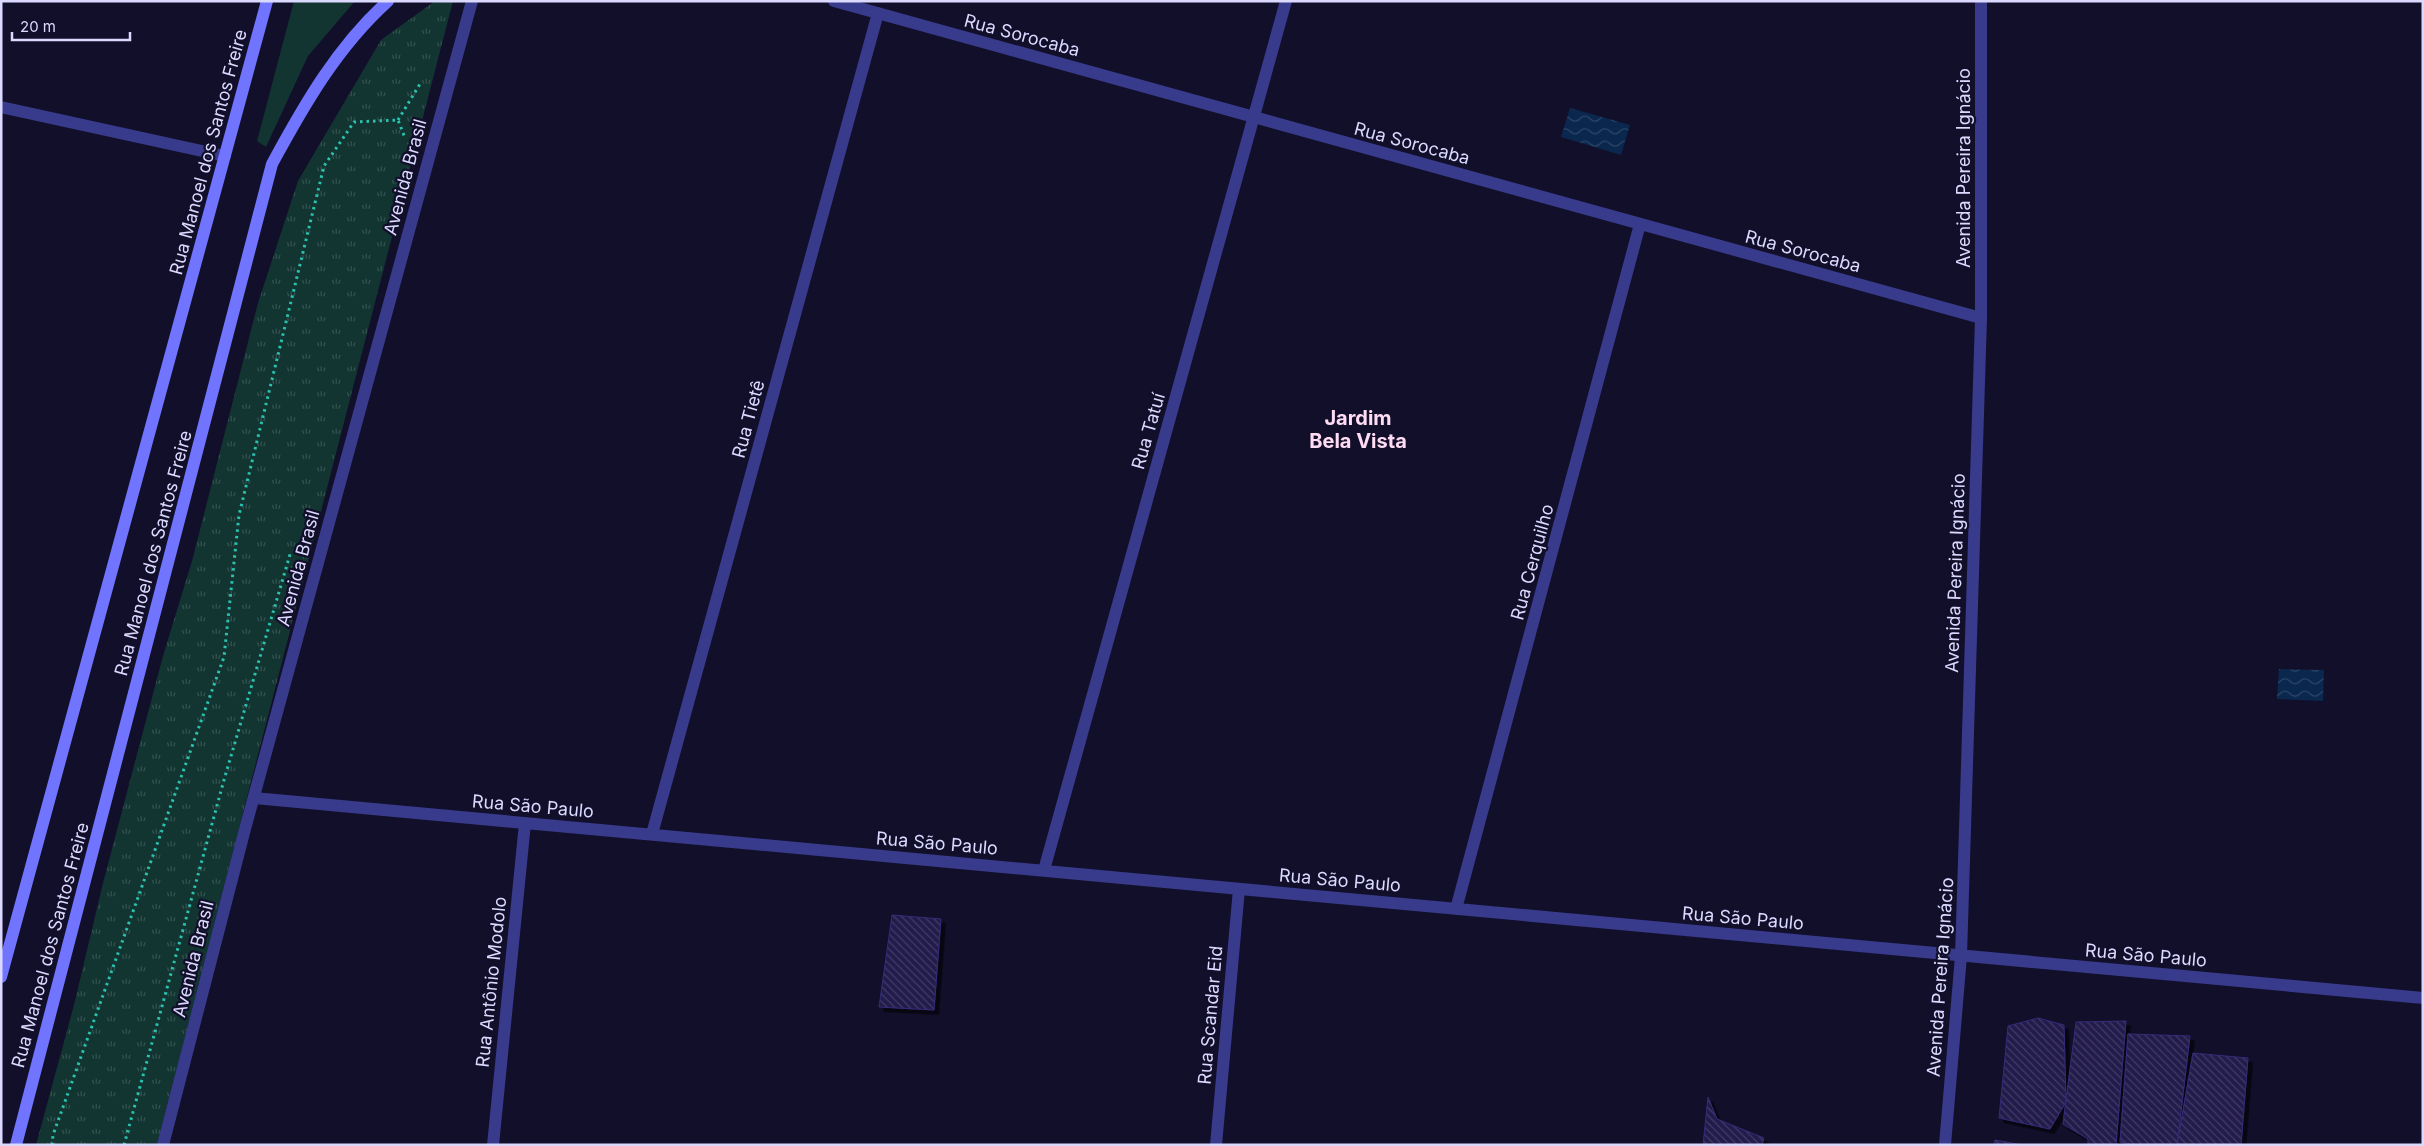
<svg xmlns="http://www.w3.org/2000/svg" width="2424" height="1146" viewBox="0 0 2424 1146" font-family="Inter,sans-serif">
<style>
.grass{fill:#123531}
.park{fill:url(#park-tufts)}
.water{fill:url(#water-waves)}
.building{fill:url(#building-back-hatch);stroke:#362b79;filter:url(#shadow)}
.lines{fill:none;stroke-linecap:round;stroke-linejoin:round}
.path{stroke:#2ac1af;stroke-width:3;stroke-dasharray:2.5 4;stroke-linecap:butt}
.minor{stroke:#383a8b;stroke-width:12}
.tertiary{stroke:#383a8b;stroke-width:12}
.secondary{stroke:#7074ff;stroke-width:12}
.labels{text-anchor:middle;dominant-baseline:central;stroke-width:4.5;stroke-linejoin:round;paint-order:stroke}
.street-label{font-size:18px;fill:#dbd9ff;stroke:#120f2a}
.quarter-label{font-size:20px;font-weight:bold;fill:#ffdbf4;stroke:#120f2a}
</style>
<defs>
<pattern id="park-tufts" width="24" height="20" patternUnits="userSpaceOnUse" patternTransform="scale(1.25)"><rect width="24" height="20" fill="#123531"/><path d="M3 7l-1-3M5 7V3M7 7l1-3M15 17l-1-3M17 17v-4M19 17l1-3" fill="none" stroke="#345250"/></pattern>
<pattern id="water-waves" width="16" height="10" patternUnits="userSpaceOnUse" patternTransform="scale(1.25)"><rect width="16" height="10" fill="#0a274e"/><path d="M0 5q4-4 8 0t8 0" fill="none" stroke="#2d4669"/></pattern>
<pattern id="building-back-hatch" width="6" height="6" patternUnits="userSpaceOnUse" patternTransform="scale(1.25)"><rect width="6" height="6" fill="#221a4c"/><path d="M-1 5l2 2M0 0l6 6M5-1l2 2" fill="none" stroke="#423b67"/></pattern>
<filter id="shadow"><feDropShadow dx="4.5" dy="4.5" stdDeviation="0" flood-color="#0009"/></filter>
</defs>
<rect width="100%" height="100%" fill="#120f2a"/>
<path class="grass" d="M 294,1 L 355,1 L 308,56 L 266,147 L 257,141 Z"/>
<path class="park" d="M 435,1 L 453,1 L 157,1145 L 36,1145 L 74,1005 L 103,883 L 163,656 L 192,561 L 258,303 L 298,181 L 381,40 Z"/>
<path class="water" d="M 1570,108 L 1630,125 L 1621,155 L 1561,137 Z
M 2279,669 L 2324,670 L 2323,701 L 2277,699 Z"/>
<path class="building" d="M 892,915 L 941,919 L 934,1010 L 879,1007 Z
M 2038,1018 L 2064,1025 L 2066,1102 L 2050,1129 L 1999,1118 L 2008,1026 Z
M 2126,1021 L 2116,1145 L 2088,1145 L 2088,1139 L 2063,1124 L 2076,1022 Z
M 2128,1034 L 2190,1036 L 2177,1145 L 2135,1145 L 2120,1142 Z
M 2193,1053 L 2248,1058 L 2241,1145 L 2177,1145 Z
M 1708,1097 L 1717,1119 L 1764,1138 L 1762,1145 L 1703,1145 Z
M 1995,1140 L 2023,1145 L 1994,1145 Z"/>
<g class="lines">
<path class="path" d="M 398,120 L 420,84
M 52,1145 L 53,1135 L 224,657 L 239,515 L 324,166 L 354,122 L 398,120 L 405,138
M 124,1145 L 224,780 L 291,551"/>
<path class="minor" d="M 834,1 L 1981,318
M 1,107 L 225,156
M 254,798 L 2423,998
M 652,834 L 878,13
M 1044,870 L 1286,1
M 1456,909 L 1640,224
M 493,1145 L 525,823
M 1216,1145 L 1239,889"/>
<path class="tertiary" d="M 163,1145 L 245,829 L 472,1
M 1945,1145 L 1961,956 L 1981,318 L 1981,1"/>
<path class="secondary" d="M 1,977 L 267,1
M 16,1145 L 272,164 C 304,105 337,47 388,1"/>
</g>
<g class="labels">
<g class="street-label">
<text transform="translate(1022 35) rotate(15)">Rua Sorocaba</text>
<text transform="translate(1412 143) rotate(15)">Rua Sorocaba</text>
<text transform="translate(208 152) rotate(-75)">Rua Manoel dos Santos Freire</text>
<text transform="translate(1963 168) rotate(-90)">Avenida Pereira Ignácio</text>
<text transform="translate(405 177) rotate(-75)">Avenida Brasil</text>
<text transform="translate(1803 251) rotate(15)">Rua Sorocaba</text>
<text transform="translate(748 419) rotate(-75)">Rua Tietê</text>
<text transform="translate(1148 431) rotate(-74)">Rua Tatuí</text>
<text transform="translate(153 553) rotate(-75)">Rua Manoel dos Santos Freire</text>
<text transform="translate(1532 562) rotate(-75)">Rua Cerquilho</text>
<text transform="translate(298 568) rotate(-75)">Avenida Brasil</text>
<text transform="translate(1955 573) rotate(-88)">Avenida Pereira Ignácio</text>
<text transform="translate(533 806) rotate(5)">Rua São Paulo</text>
<text transform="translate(937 843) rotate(5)">Rua São Paulo</text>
<text transform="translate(1340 880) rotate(5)">Rua São Paulo</text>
<text transform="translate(1743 918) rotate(5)">Rua São Paulo</text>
<text transform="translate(50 945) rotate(-75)">Rua Manoel dos Santos Freire</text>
<text transform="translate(2146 955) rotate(5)">Rua São Paulo</text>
<text transform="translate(193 959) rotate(-76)">Avenida Brasil</text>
<text transform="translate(1940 977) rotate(-86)">Avenida Pereira Ignácio</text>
<text transform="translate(491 982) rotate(-84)">Rua Antônio Modolo</text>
<text transform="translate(1210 1015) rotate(-85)">Rua Scandar Eid</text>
</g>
<g class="quarter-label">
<text x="1358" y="418">Jardim<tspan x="1358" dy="23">Bela Vista</tspan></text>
</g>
</g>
<rect width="2424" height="1146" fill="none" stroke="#dbd9ff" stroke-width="5"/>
<path d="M12 32v8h118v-8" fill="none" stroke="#dbd9ff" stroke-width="2.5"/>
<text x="20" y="32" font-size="15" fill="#dbd9ff" stroke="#120f2a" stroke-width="4" paint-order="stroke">20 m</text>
</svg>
